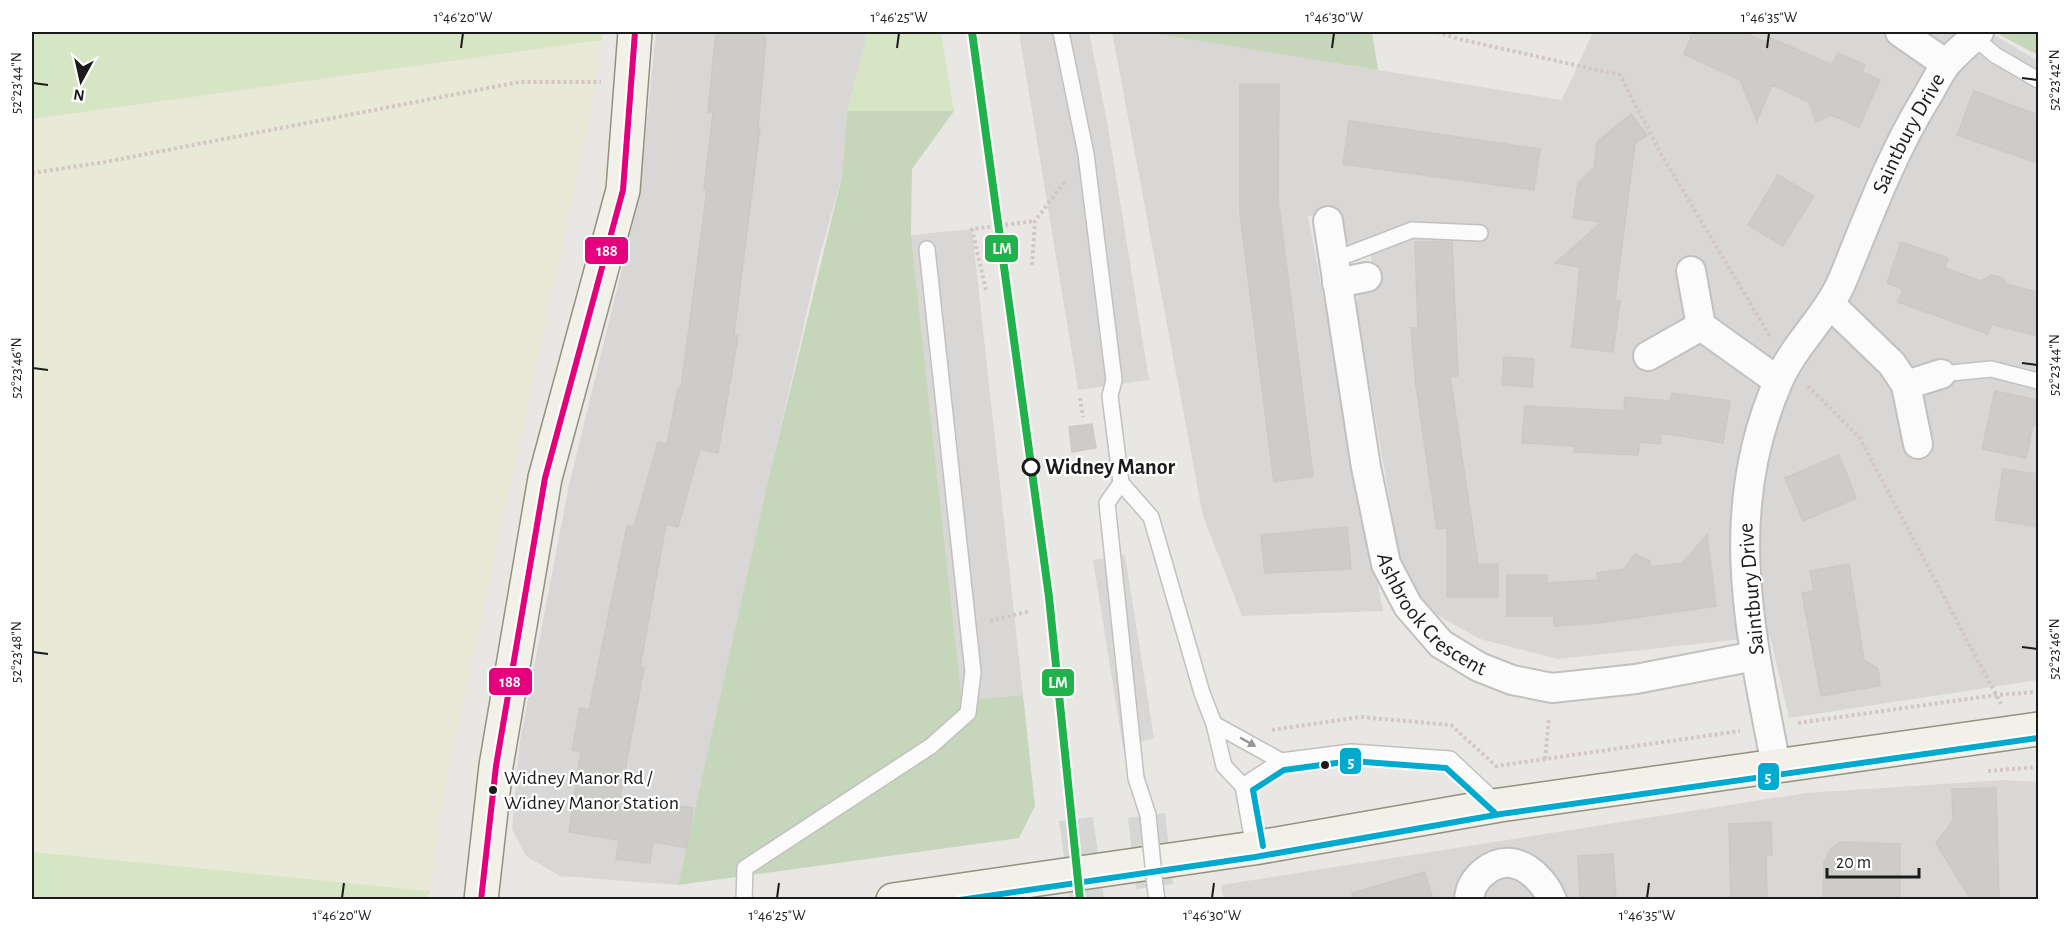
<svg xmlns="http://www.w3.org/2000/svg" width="2070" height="931" viewBox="0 0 2070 931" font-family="'Alegreya Sans',sans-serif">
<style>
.residential{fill:#d8d7d5}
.farmland{fill:#e8e9d7}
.grass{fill:#d6e5c3}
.forest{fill:#c5d6ba}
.pier{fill:#d6d6d5}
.building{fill:#ceccc9;stroke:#ccc9c5;stroke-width:1.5}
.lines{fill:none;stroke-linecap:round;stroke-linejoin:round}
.lane-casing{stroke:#c2c1c0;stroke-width:18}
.street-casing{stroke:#c2c1c0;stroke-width:32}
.secondary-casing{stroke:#90917e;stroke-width:36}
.path{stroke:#d4c6c5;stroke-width:4;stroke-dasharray:3 3;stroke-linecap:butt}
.lane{stroke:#fcfbfb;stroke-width:15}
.street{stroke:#fcfbfb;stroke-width:28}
.secondary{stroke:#f2f1e9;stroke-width:33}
.lane-bridge-casing{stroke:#c2c1c0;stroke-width:18;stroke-linecap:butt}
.lane-bridge{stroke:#fcfbfb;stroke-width:15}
.bus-1-casing{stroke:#fff;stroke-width:10}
.bus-2-casing{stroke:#fff;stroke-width:10}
.bus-1{stroke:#e5007d;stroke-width:6}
.bus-2{stroke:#00a9ce;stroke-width:6}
.rail-1-casing{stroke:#fff;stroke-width:12}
.rail-1{stroke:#22b24c;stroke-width:8}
.oneway{fill:#979696}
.ticks{fill:none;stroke:#1b1b1b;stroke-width:2}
.stop-dot{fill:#fff;stroke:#1b1b1b;stroke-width:3}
.bus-dot{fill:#1b1b1b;stroke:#fff;stroke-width:2}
.labels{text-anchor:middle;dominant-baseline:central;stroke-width:4.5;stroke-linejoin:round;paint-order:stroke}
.bus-label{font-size:20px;fill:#1b1b1b;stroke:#fff;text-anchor:start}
.street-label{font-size:22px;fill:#1b1b1b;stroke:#fff}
.stop-label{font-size:22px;font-weight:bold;fill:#1b1b1b;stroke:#fff;text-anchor:start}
.line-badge{stroke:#fff;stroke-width:2}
.badge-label{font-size:16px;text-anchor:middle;font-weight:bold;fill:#fff}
.neatline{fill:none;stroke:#1b1b1b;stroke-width:2}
.ticks-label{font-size:15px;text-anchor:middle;fill:#1b1b1b}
</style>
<rect width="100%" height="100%" fill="#e9e7e4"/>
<path class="residential" d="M 656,32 L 865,32 L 866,41 L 847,111 L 842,176 L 818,262 L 678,885 L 560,876 L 526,856 L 512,829 L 520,741 L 569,485 L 639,199 Z
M 1019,32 L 1089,32 L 1107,121 L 1149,380 L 1078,390 Z
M 1112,32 L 1145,32 L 1562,100 L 1593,32 L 1989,32 L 2038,61 L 2038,680 L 1789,718 L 1770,636 L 1558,659 L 1480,639 L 1430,611 L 1401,564 L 1356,307 L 1359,292 L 1377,286 L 1370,253 L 1353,248 L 1346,241 L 1339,212 L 1308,216 L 1383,611 L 1242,616 L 1203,516 Z
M 972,229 L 1023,695 L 962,701 L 911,235 Z
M 1125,555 L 1154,738 L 1123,747 L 1093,560 Z
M 2004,780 L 2038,782 L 2038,899 L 1224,900 L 1221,885 L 1806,793 Z"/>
<path class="farmland" d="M 602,40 L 587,132 L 445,787 L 430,891 L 32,852 L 32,119 Z"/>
<path class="grass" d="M 32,32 L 603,32 L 602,40 L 32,119 Z
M 865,32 L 941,32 L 954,111 L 847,111 L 866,41 Z
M 32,852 L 429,891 L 430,891 L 425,900 L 32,899 Z"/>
<path class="forest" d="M 1145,32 L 1372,32 L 1378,70 Z
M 2004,32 L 2038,32 L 2038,55 L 2000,35 Z
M 847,111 L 954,111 L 912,169 L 911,235 L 962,701 L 1023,695 L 1035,806 L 1019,838 L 678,885 L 767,486 L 842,176 Z"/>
<path class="pier" d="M 1165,813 L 1173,884 L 1136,889 L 1128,818 Z
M 1093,817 L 1104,897 L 1070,899 L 1059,821 Z"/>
<path class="building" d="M 716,32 L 764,32 L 764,38 L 766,38 L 758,128 L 760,128 L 734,335 L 738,336 L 718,453 L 700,449 L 678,527 L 666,524 L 640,667 L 644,668 L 620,797 L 693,808 L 687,848 L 653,842 L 650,863 L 616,859 L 619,840 L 569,832 L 581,752 L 572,750 L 580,708 L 589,710 L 627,526 L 634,527 L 658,442 L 667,445 L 678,388 L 681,389 L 707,190 L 704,190 L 713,112 L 708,112 Z
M 1693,32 L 1743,32 L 1766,42 L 1769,37 L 1832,65 L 1838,53 L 1865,65 L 1862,72 L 1880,80 L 1859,127 L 1831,115 L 1816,122 L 1809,102 L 1772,85 L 1757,121 L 1740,80 L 1684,54 Z
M 1240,84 L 1279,84 L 1278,199 L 1313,476 L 1274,482 L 1240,214 Z
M 1974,91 L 2038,115 L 2038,163 L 1957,135 Z
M 1631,114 L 1647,135 L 1635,144 L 1615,300 L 1620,301 L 1613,352 L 1572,347 L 1580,267 L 1555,263 L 1602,222 L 1573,218 L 1578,183 L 1594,168 L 1597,142 Z
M 1349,121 L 1540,149 L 1534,190 L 1343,164 Z
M 1778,175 L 1814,196 L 1783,246 L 1748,225 Z
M 1415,242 L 1452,242 L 1458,376 L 1450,376 L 1478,564 L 1498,564 L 1498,597 L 1447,597 L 1447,528 L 1437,529 L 1416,386 L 1411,328 L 1418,328 Z
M 1901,242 L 1948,258 L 1945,268 L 1981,281 L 1992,275 L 2003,278 L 2006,284 L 2038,292 L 2038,336 L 1991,324 L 1988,334 L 1898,302 L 1903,289 L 1887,283 Z
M 1504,357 L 1534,359 L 1532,387 L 1502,385 Z
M 1995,391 L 2038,400 L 2038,426 L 2033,425 L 2026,458 L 1982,449 Z
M 1672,393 L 1730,401 L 1723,443 L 1661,433 L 1660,444 L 1640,442 L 1638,455 L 1574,452 L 1575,446 L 1522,443 L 1525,406 L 1624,411 L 1625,397 L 1670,401 Z
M 1092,424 L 1096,448 L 1072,452 L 1069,427 Z
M 1839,455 L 1856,498 L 1803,521 L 1785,478 Z
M 2003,469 L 2038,474 L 2038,527 L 1995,520 Z
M 1347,527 L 1351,569 L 1265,573 L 1261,535 Z
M 1707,535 L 1716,606 L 1598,623 L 1554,626 L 1554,616 L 1507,616 L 1507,575 L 1547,575 L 1547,583 L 1598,580 L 1597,573 L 1624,569 L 1635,554 L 1650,561 L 1650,567 L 1682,563 Z
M 1849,564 L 1864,660 L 1878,669 L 1880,686 L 1821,696 L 1802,593 L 1814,591 L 1810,571 Z
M 1996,788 L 1999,900 L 1971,900 L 1936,843 L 1953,821 L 1952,789 Z
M 1771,822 L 1772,855 L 1766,855 L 1767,900 L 1731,900 L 1729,824 Z
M 1841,842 L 1900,844 L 1900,896 L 1823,897 L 1824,862 L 1831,849 Z
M 1613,854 L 1616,900 L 1580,900 L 1578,856 Z
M 1425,872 L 1433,900 L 1353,900 L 1352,893 Z"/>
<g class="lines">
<g class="lane-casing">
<path id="lane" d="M 1061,32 L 1086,154 L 1114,380 L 1110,396 L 1121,483 L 1151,517 L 1202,693 L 1214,724 L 1224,766 L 1243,786
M 1974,37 L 1995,55 L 2038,80
M 1334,260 L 1412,230 L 1480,233
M 1941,374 L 1991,369 L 2038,381
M 1121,483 L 1107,503 L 1136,778 L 1148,815
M 1214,724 L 1281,761
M 1254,848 L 1243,786 L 1281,761 L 1351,752 L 1450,759 L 1499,805
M 1155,886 L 1157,900
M 744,900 L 745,868 L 931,746 L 968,713 L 973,672 L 927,249"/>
</g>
<g class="street-casing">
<g id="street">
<path d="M 1900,32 L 1946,64"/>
<path id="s1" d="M 1328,221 L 1366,467 L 1386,564 L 1408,606 L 1441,644 L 1479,667 L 1512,680 L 1552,688 L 1636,679 L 1755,656"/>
<path d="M 1691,271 L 1701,326"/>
<path d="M 1337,283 L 1367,277"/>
<path d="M 1830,304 L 1892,364 L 1906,385 L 1918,444"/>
<path d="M 1648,356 L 1701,326 L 1778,381"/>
<path d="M 1906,385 L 1941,374"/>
<path id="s2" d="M 1776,765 C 1750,631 1721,513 1778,382 C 1794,344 1827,317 1843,279 C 1868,218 1891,155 1926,98 C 1933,87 1939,73 1947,63 C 1957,52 1969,42 1979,32"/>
<path d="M 1469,900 C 1470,879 1491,861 1511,863 C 1529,865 1546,884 1552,900"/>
</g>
</g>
<g class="secondary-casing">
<path id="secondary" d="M 481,900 L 496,766 L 545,478 L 623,190 L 635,32
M 893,900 L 1254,848 L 1500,805 L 2038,729"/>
</g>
<path class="path" d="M 1437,32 L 1459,39 L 1620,75 L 1661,154 L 1771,338
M 32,173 L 105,162 L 519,82 L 601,82
M 1032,265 L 1035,221 L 1066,180
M 986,290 L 972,229 L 1035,221
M 1808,386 L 1859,437 L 2001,704
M 1080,398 L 1083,417
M 990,621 L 1030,611
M 1798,723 L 1996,695 L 2038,692
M 1272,730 L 1360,717 L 1451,725 L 1496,766 L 1740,731
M 1545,759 L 1549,718
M 1988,771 L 2038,767"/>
<use href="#lane" class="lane"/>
<use href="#street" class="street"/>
<use href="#secondary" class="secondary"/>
<g class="lane-bridge-casing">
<path id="lane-bridge" d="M 1148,815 L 1155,886"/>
</g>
<use href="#lane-bridge" class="lane-bridge"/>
<g class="bus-1-casing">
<path id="bus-1" d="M 481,900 L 496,766 L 545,478 L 623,190 L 635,32"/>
</g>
<g class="bus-2-casing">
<path id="bus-2" d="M 1263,846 L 1253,790 L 1284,770 L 1351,761 L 1446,768 L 1494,812
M 960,900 L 1255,857 L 1501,814 L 2038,738"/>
</g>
<use href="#bus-1" class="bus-1"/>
<use href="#bus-2" class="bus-2"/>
<g class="rail-1-casing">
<path id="rail-1" d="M 972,32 L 1049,597 L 1080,900"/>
</g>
<use href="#rail-1" class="rail-1"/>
</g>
<defs><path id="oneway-solid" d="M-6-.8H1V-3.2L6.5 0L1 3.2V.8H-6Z" transform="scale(1.5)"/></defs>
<use class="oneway" href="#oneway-solid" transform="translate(1248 742) rotate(29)"/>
<path class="ticks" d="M 461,48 L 463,33M 897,48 L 899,33M 1332,48 L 1334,33M 1767,48 L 1769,33M 2022,78 L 2037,80M 33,83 L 48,85M 2022,363 L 2037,365M 33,368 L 48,370M 2022,647 L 2037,649M 33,652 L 48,654M 342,898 L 344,883M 777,898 L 779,883M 1212,898 L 1214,883M 1647,898 L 1649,883"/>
<circle class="stop-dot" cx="1031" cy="467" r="8"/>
<g class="bus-dot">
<circle cx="1325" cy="765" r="5"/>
<circle cx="493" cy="790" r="5"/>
</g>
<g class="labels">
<g class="bus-label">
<text x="504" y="778">Widney Manor Rd /<tspan x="504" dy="25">Widney Manor Station</tspan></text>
</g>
<g class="street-label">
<text stroke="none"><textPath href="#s2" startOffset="672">Saintbury Drive</textPath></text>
<text transform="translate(1751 589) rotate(-95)">Saintbury Drive</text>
<text stroke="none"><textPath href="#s1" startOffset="417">Ashbrook Crescent</textPath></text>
</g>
<g class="stop-label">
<text x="1045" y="467">Widney Manor</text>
</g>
</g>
<g class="line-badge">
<rect x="984" y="234" width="35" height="29" rx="6" fill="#22b24c"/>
<rect x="584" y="236" width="45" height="29" rx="6" fill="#e5007d"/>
<rect x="488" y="667" width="45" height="29" rx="6" fill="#e5007d"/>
<rect x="1041" y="668" width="34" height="29" rx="6" fill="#22b24c"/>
<rect x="1339" y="747" width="23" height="28" rx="6" fill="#00a9ce"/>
<rect x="1757" y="762" width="23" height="29" rx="6" fill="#00a9ce"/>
</g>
<g class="badge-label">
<text x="1002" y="254">LM</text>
<text x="607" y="256">188</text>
<text x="510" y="687">188</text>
<text x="1058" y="688">LM</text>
<text x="1351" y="767">5</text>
<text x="1768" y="782">5</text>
</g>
<rect width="2070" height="931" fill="none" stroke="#ffffff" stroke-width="66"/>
<g transform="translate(81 81) rotate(188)" stroke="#ffffff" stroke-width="4.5" paint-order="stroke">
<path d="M0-4.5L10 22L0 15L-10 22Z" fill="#1b1b1b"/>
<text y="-9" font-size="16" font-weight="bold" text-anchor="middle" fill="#1b1b1b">N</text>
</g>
<path d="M1827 868v9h92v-9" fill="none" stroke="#1b1b1b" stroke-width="3"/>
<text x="1836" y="868" font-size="18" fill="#1b1b1b" stroke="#ffffff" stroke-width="4.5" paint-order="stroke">20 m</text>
<rect x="33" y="33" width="2004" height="865" class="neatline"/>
<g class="ticks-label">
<text x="463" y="22">1°46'20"W</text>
<text x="899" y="22">1°46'25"W</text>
<text x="1334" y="22">1°46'30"W</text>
<text x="1769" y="22">1°46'35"W</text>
<text transform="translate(2054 80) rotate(-90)" y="5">52°23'42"N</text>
<text transform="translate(16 83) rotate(-90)" y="5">52°23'44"N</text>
<text transform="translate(2054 365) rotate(-90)" y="5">52°23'44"N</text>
<text transform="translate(16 368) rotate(-90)" y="5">52°23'46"N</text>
<text transform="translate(2054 649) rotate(-90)" y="5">52°23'46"N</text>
<text transform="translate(16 652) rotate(-90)" y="5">52°23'48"N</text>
<text x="342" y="920">1°46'20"W</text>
<text x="777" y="920">1°46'25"W</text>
<text x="1212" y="920">1°46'30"W</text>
<text x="1647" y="920">1°46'35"W</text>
</g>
</svg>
